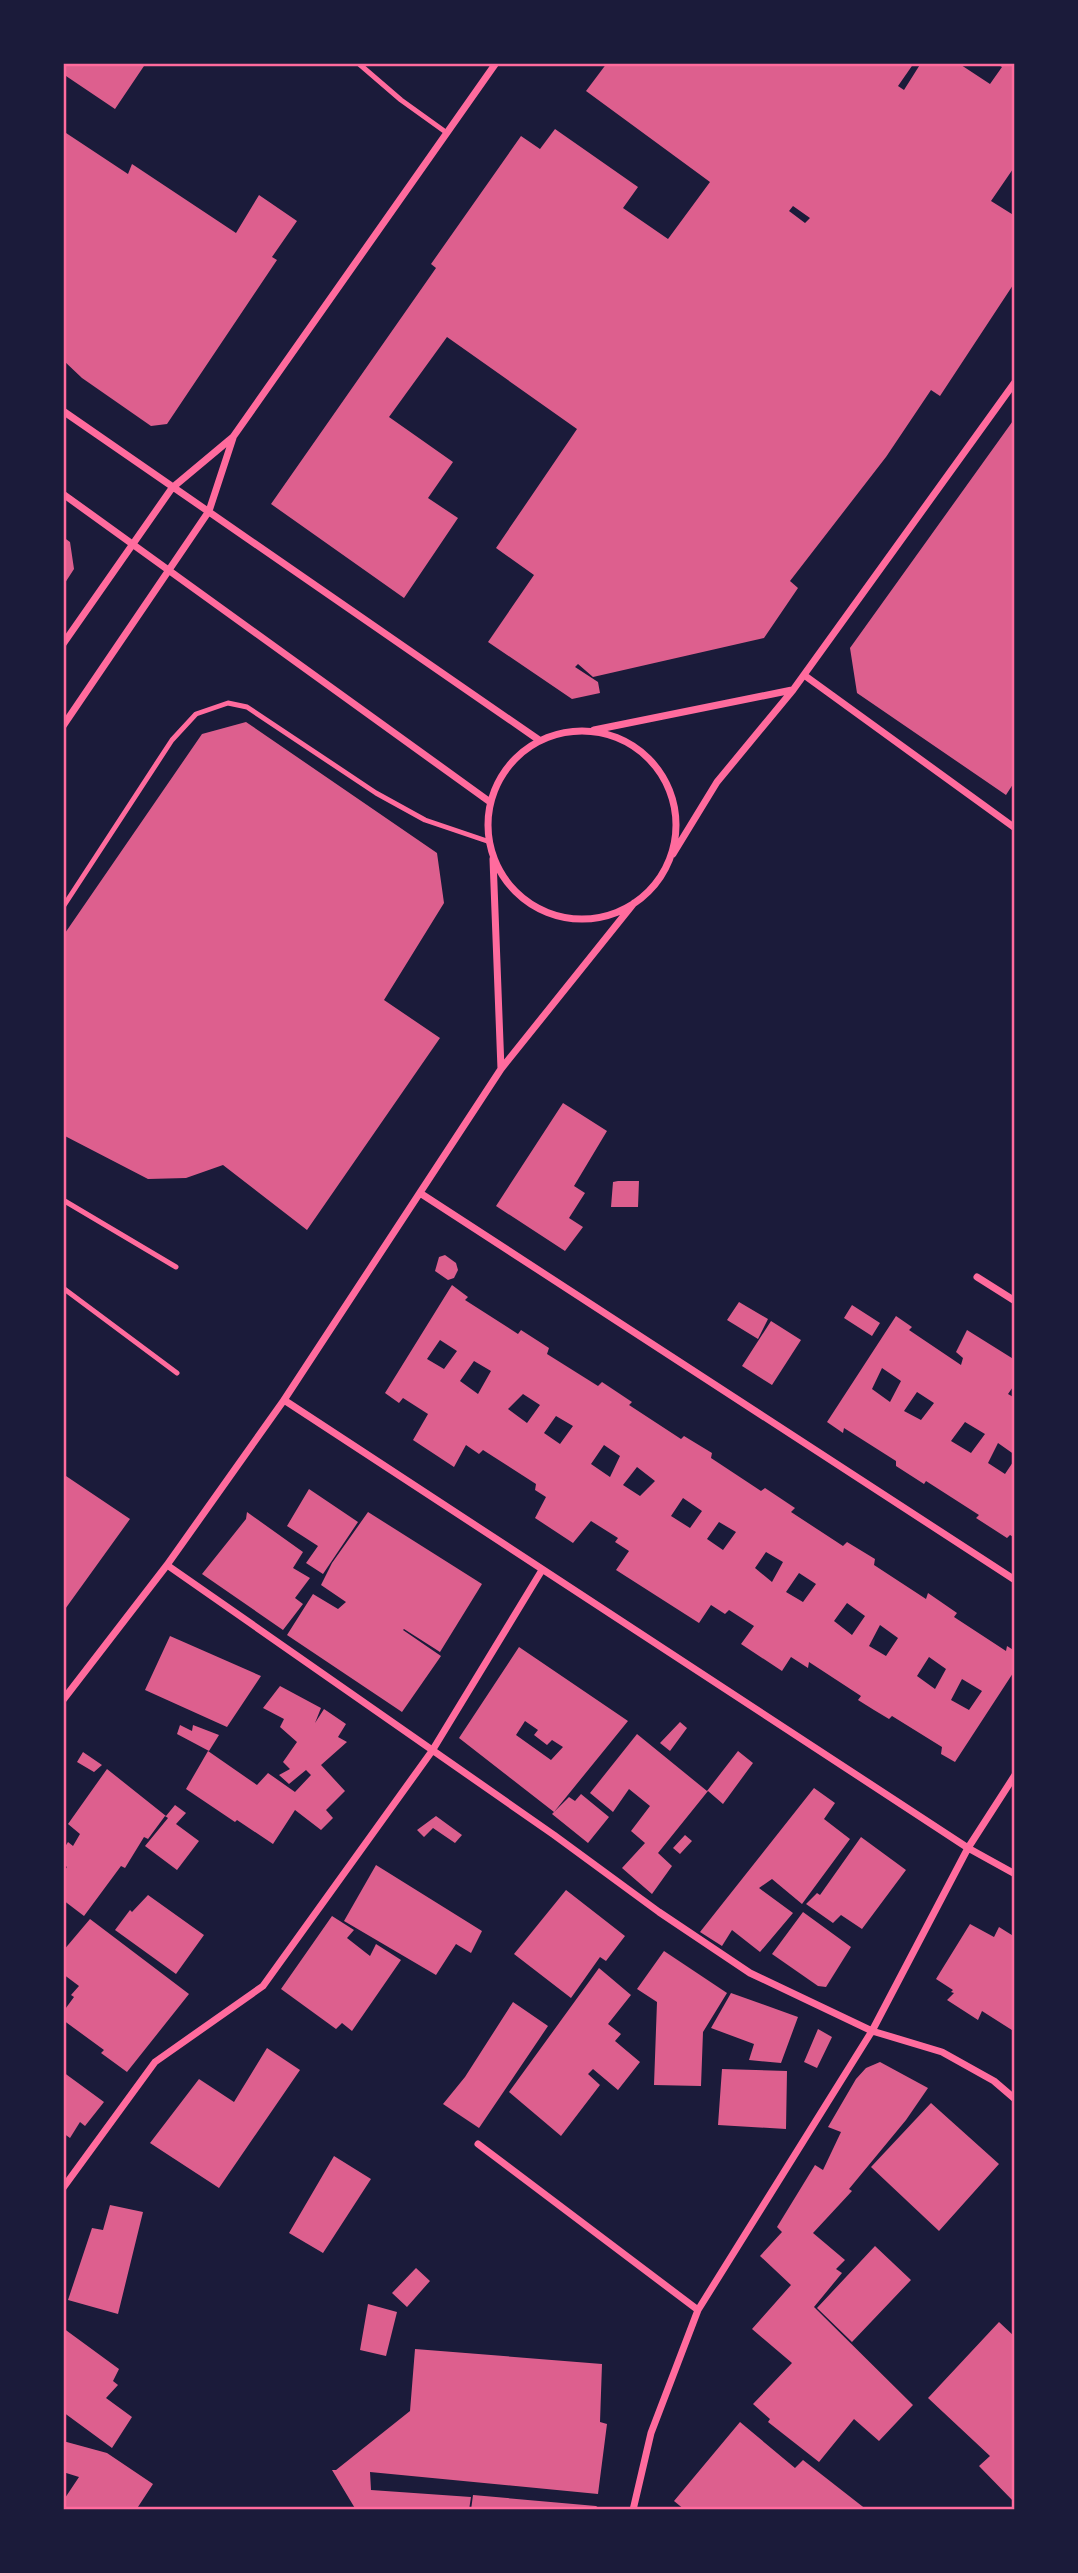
<svg xmlns="http://www.w3.org/2000/svg" width="1078" height="2573" viewBox="0 0 1078 2573" font-family="Signika,sans-serif">
<style>
.building{fill:#dd5f8e;fill-rule:evenodd}
.lines{fill:none;stroke-linecap:round;stroke-linejoin:round}
.service{stroke:#ff6b9d;stroke-width:5}
.minor{stroke:#ff6b9d;stroke-width:7}
.neatline{fill:none;stroke:#ff6b9d;stroke-width:2.5}
</style>
<rect width="100%" height="100%" fill="#1b1b3a"/>
<path class="building" d="M 63,63 L 146,63 L 115,109 L 66,76 L 63,80 Z
M 607,63 L 914,63 L 898,86 L 904,90 L 921,63 L 958,63 L 990,84 L 1002,67 L 996,63 L 1015,63 L 1015,166 L 991,201 L 1015,216 L 1015,282 L 940,396 L 931,390 L 886,457 L 790,581 L 798,588 L 764,638 L 593,677 L 578,664 L 575,667 L 598,682 L 600,693 L 572,699 L 488,642 L 534,575 L 496,548 L 577,429 L 447,337 L 389,417 L 453,462 L 428,498 L 458,518 L 404,598 L 271,504 L 436,268 L 431,264 L 521,136 L 540,149 L 555,129 L 638,187 L 623,208 L 668,239 L 710,182 L 586,91 ZM 793,206 L 810,218 L 805,223 L 789,211 Z
M 63,131 L 128,174 L 132,164 L 236,233 L 259,195 L 297,221 L 272,257 L 277,260 L 167,424 L 151,426 L 82,378 L 63,360 Z
M 1015,418 L 1015,781 L 1006,795 L 857,693 L 850,648 Z
M 63,537 L 70,542 L 74,569 L 63,586 Z
M 246,722 L 437,853 L 444,903 L 384,1000 L 440,1038 L 307,1230 L 223,1165 L 186,1178 L 148,1179 L 63,1135 L 63,936 L 202,734 Z
M 563,1103 L 607,1131 L 574,1186 L 585,1193 L 569,1218 L 583,1227 L 565,1251 L 496,1206 Z
M 618,1181 L 639,1181 L 638,1207 L 611,1207 L 613,1182 Z
M 445,1255 L 456,1263 L 458,1270 L 454,1278 L 448,1280 L 435,1271 L 439,1257 Z
M 452,1285 L 468,1297 L 465,1300 L 518,1334 L 521,1330 L 549,1348 L 547,1354 L 598,1386 L 602,1382 L 632,1402 L 629,1405 L 681,1439 L 684,1436 L 712,1453 L 711,1458 L 761,1491 L 765,1488 L 795,1508 L 791,1512 L 843,1546 L 847,1542 L 875,1559 L 874,1565 L 926,1599 L 928,1593 L 957,1613 L 954,1617 L 1006,1651 L 1007,1646 L 1015,1651 L 1015,1670 L 955,1762 L 941,1754 L 942,1747 L 892,1716 L 889,1719 L 874,1710 L 858,1700 L 861,1696 L 809,1662 L 808,1668 L 791,1657 L 782,1671 L 741,1644 L 754,1626 L 729,1610 L 725,1614 L 711,1605 L 699,1623 L 616,1570 L 629,1551 L 615,1542 L 618,1538 L 591,1521 L 573,1543 L 535,1518 L 546,1497 L 535,1490 L 536,1484 L 483,1450 L 479,1454 L 466,1445 L 454,1467 L 413,1440 L 428,1414 L 403,1398 L 399,1403 L 385,1393 ZM 440,1340 L 457,1351 L 444,1369 L 427,1359 ZM 474,1361 L 491,1371 L 478,1394 L 460,1381 ZM 523,1394 L 540,1405 L 527,1423 L 508,1409 ZM 556,1416 L 573,1426 L 560,1444 L 544,1433 ZM 604,1445 L 620,1456 L 610,1477 L 591,1464 ZM 637,1467 L 655,1481 L 640,1496 L 623,1485 ZM 683,1498 L 702,1511 L 690,1528 L 671,1516 ZM 719,1522 L 736,1532 L 723,1550 L 707,1539 ZM 766,1552 L 783,1562 L 772,1582 L 755,1568 ZM 799,1573 L 816,1584 L 803,1602 L 786,1592 ZM 847,1603 L 865,1616 L 852,1635 L 834,1621 ZM 880,1625 L 898,1638 L 886,1656 L 869,1646 ZM 929,1657 L 946,1669 L 935,1689 L 917,1676 ZM 962,1679 L 982,1691 L 969,1710 L 951,1700 Z
M 739,1302 L 768,1319 L 758,1339 L 727,1320 Z
M 852,1305 L 880,1323 L 872,1336 L 844,1318 Z
M 896,1316 L 912,1327 L 909,1330 L 961,1365 L 963,1358 L 956,1352 L 967,1330 L 1015,1360 L 1015,1384 L 1008,1394 L 1015,1398 L 1015,1455 L 998,1443 L 988,1463 L 1005,1474 L 1015,1459 L 1015,1538 L 1010,1535 L 1007,1538 L 976,1518 L 979,1515 L 926,1481 L 924,1484 L 896,1466 L 896,1461 L 844,1428 L 843,1433 L 827,1422 ZM 882,1368 L 901,1381 L 890,1402 L 872,1389 ZM 917,1392 L 934,1403 L 921,1420 L 904,1411 ZM 965,1422 L 985,1434 L 971,1453 L 951,1441 Z
M 771,1321 L 801,1340 L 772,1385 L 742,1366 Z
M 63,1474 L 130,1519 L 63,1612 Z
M 309,1489 L 358,1522 L 323,1574 L 306,1563 L 318,1546 L 287,1526 Z
M 247,1512 L 303,1552 L 293,1568 L 310,1578 L 295,1598 L 303,1604 L 283,1630 L 202,1574 L 246,1519 Z
M 368,1512 L 482,1584 L 440,1652 L 404,1629 L 403,1630 L 441,1656 L 402,1712 L 287,1635 L 313,1594 L 338,1609 L 346,1602 L 321,1585 L 332,1563 Z
M 170,1636 L 261,1676 L 227,1727 L 145,1690 Z
M 519,1647 L 628,1721 L 554,1812 L 459,1738 ZM 525,1721 L 538,1730 L 534,1735 L 547,1745 L 552,1740 L 563,1747 L 551,1760 L 516,1735 Z
M 280,1686 L 321,1708 L 315,1723 L 324,1709 L 346,1724 L 338,1737 L 347,1742 L 321,1765 L 345,1791 L 326,1810 L 333,1818 L 321,1830 L 295,1810 L 273,1844 L 237,1820 L 235,1822 L 186,1789 L 208,1751 L 257,1785 L 268,1773 L 295,1792 L 311,1775 L 306,1770 L 289,1784 L 279,1775 L 290,1769 L 283,1762 L 297,1742 L 280,1727 L 284,1719 L 263,1708 Z
M 680,1722 L 687,1728 L 670,1751 L 660,1743 Z
M 180,1725 L 192,1731 L 193,1725 L 219,1735 L 209,1751 L 177,1734 Z
M 637,1734 L 707,1791 L 738,1751 L 753,1763 L 723,1804 L 708,1791 L 658,1853 L 672,1866 L 652,1894 L 622,1868 L 645,1843 L 631,1831 L 650,1806 L 629,1789 L 613,1812 L 590,1793 Z
M 83,1752 L 102,1765 L 94,1772 L 77,1762 Z
M 107,1769 L 166,1816 L 175,1805 L 186,1813 L 176,1824 L 199,1841 L 177,1870 L 145,1846 L 168,1818 L 165,1816 L 148,1839 L 144,1837 L 125,1868 L 121,1866 L 84,1916 L 63,1900 L 63,1873 L 67,1867 L 63,1864 L 63,1850 L 68,1842 L 73,1846 L 80,1834 L 68,1824 Z
M 814,1788 L 835,1803 L 824,1819 L 850,1839 L 802,1904 L 772,1879 L 759,1888 L 793,1913 L 760,1952 L 732,1930 L 722,1946 L 700,1932 Z
M 581,1794 L 609,1817 L 588,1843 L 552,1814 L 569,1797 L 575,1801 Z
M 436,1816 L 462,1835 L 455,1843 L 433,1828 L 424,1837 L 417,1830 Z
M 685,1835 L 692,1841 L 680,1854 L 673,1848 Z
M 861,1837 L 906,1870 L 862,1929 L 841,1915 L 833,1923 L 806,1904 L 817,1893 L 820,1895 Z
M 376,1865 L 482,1931 L 471,1953 L 456,1944 L 436,1975 L 344,1921 Z
M 566,1890 L 625,1936 L 606,1961 L 600,1957 L 571,1998 L 514,1954 Z
M 148,1895 L 204,1935 L 176,1974 L 115,1930 L 130,1910 L 132,1912 Z
M 803,1912 L 851,1947 L 826,1987 L 818,1986 L 772,1954 Z
M 332,1916 L 354,1930 L 347,1938 L 370,1956 L 376,1944 L 401,1960 L 352,2031 L 342,2023 L 336,2029 L 281,1989 Z
M 90,1919 L 189,1994 L 127,2072 L 101,2053 L 104,2050 L 63,2020 L 63,2012 L 74,1997 L 71,1995 L 79,1986 L 63,1974 L 63,1951 Z
M 970,1924 L 994,1937 L 999,1927 L 1015,1937 L 1015,2032 L 982,2011 L 978,2020 L 947,2000 L 954,1993 L 951,1992 L 953,1990 L 936,1979 Z
M 664,1951 L 727,1993 L 703,2032 L 701,2086 L 654,2085 L 657,2002 L 637,1989 Z
M 599,1968 L 631,1995 L 608,2024 L 621,2034 L 615,2041 L 640,2062 L 618,2090 L 593,2069 L 588,2074 L 600,2085 L 561,2136 L 509,2092 Z
M 731,1993 L 798,2017 L 781,2063 L 749,2060 L 754,2044 L 711,2028 Z
M 513,2002 L 548,2026 L 479,2128 L 443,2104 L 465,2077 Z
M 818,2029 L 832,2037 L 817,2068 L 804,2062 Z
M 267,2048 L 300,2070 L 219,2188 L 150,2143 L 199,2079 L 234,2102 Z
M 880,2062 L 928,2088 L 906,2120 L 849,2189 L 852,2191 L 813,2233 L 845,2260 L 836,2269 L 842,2273 L 814,2307 L 913,2405 L 879,2441 L 854,2419 L 819,2462 L 768,2422 L 770,2419 L 753,2404 L 792,2363 L 752,2329 L 791,2285 L 760,2256 L 782,2232 L 777,2227 L 815,2165 L 823,2170 L 841,2132 L 828,2127 L 856,2079 L 866,2068 Z
M 722,2069 L 787,2071 L 786,2129 L 718,2125 Z
M 63,2072 L 104,2102 L 85,2126 L 80,2122 L 70,2138 L 63,2133 Z
M 931,2103 L 999,2164 L 939,2231 L 871,2167 Z
M 334,2156 L 371,2179 L 323,2253 L 289,2233 Z
M 110,2205 L 143,2212 L 118,2314 L 68,2300 L 92,2228 L 103,2230 Z
M 875,2246 L 911,2280 L 852,2342 L 817,2308 Z
M 416,2268 L 430,2281 L 407,2307 L 392,2293 Z
M 368,2304 L 397,2312 L 386,2356 L 360,2350 Z
M 999,2322 L 1015,2337 L 1015,2503 L 979,2466 L 990,2456 L 928,2398 Z
M 63,2328 L 119,2369 L 113,2381 L 118,2385 L 106,2398 L 132,2417 L 112,2448 L 63,2412 Z
M 415,2349 L 602,2364 L 600,2422 L 607,2424 L 598,2494 L 370,2472 L 371,2490 L 471,2497 L 469,2510 L 356,2510 L 332,2470 L 336,2470 L 410,2411 Z
M 740,2422 L 795,2468 L 803,2460 L 867,2510 L 685,2510 L 674,2501 Z
M 63,2441 L 107,2453 L 153,2484 L 136,2510 L 63,2510 L 63,2501 L 79,2477 L 63,2472 Z
M 473,2495 L 596,2506 L 599,2508 L 599,2510 L 471,2510 Z"/>
<g class="lines">
<path class="service" d="M 358,63 L 401,100 L 447,133
M 63,907 L 172,740 L 196,714 L 228,703 L 247,707 L 376,793 L 425,820 L 490,842
M 63,1200 L 176,1267
M 63,1288 L 177,1373"/>
<path class="minor" d="M 63,411 L 539,740
M 63,494 L 490,802
M 63,644 L 172,488 L 233,437 L 496,63
M 804,675 L 1015,828
M 63,726 L 209,511 L 233,438
M 594,730 L 792,690
M488 825a94 94 0 1 1 188 0a94 94 0 1 1-188 0Z
M 673,854 L 717,782 L 793,690 L 1015,382
M 493,859 L 501,1069
M 420,1193 L 1015,1580
M 977,1277 L 1015,1301
M 284,1400 L 968,1848 L 1015,1874
M 167,1565 L 554,1835 L 659,1912 L 750,1973 L 872,2031 L 942,2052 L 994,2081 L 1015,2099
M 63,1700 L 167,1565 L 284,1400 L 501,1069 L 634,903
M 478,2144 L 698,2310
M 63,2188 L 155,2062 L 263,1986 L 432,1751 L 542,1570
M 633,2510 L 651,2433 L 698,2310 L 872,2031 L 968,1848 L 1015,1775"/>
</g>
<rect width="1078" height="2573" fill="none" stroke="#1b1b3a" stroke-width="130"/>
<rect x="65" y="65" width="948" height="2443" class="neatline"/>
</svg>
